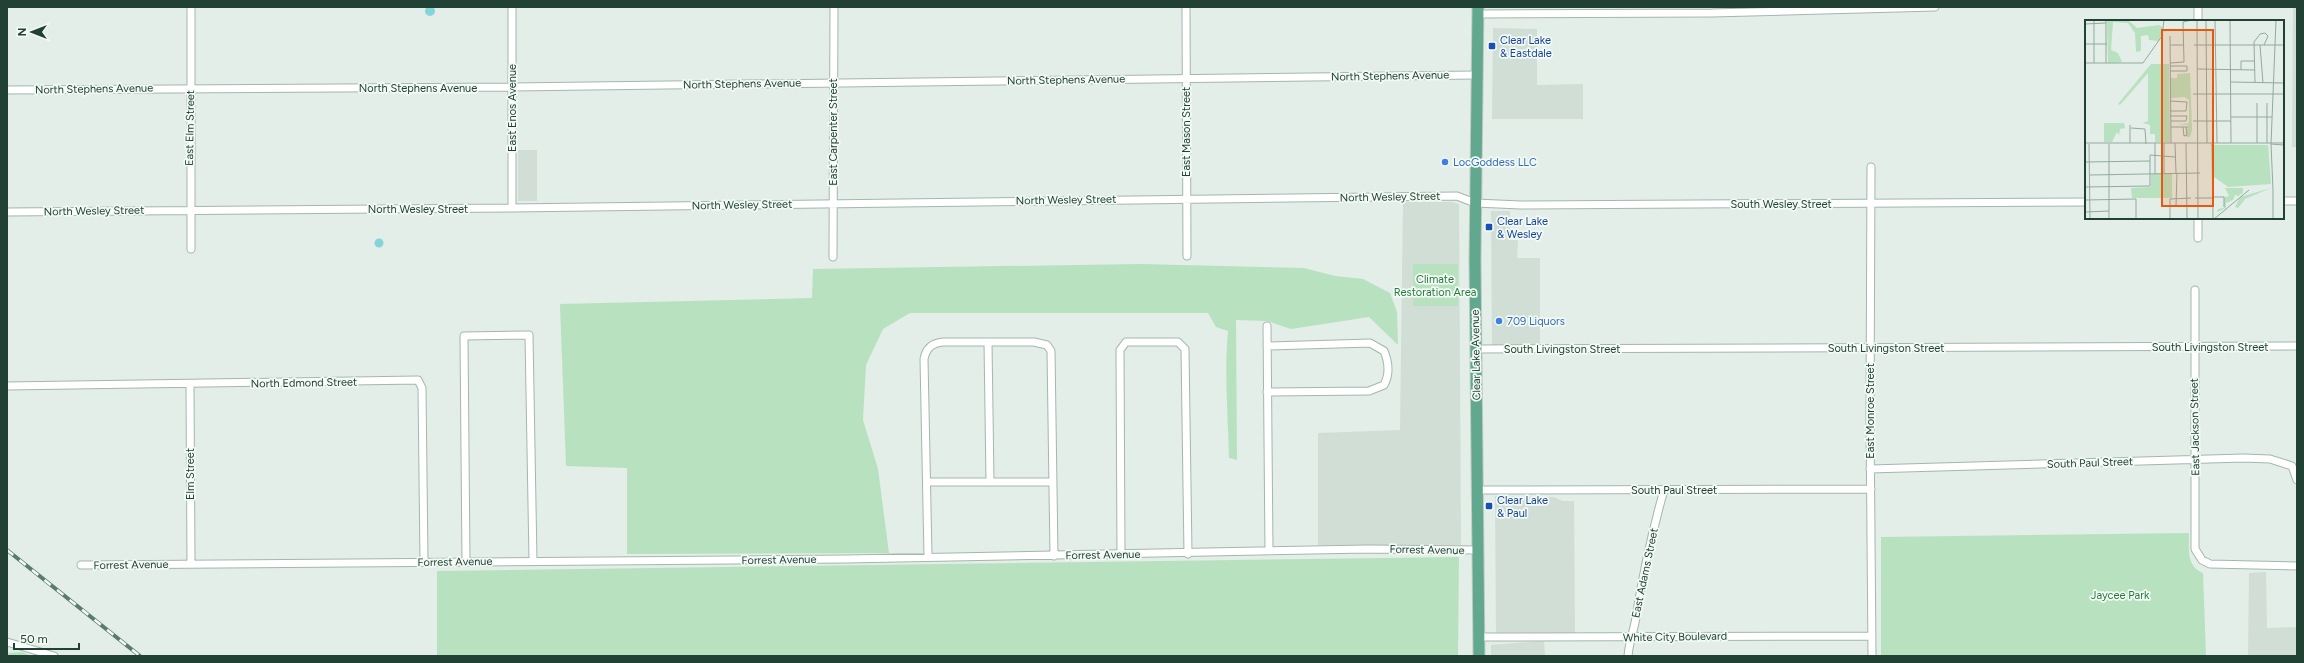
<svg xmlns="http://www.w3.org/2000/svg" width="2304" height="663" viewBox="0 0 2304 663" font-family="Figtree,sans-serif">
<style>
.built{fill:#d0ded6}
.green{fill:#b8e1bf}
.water{fill:#84d5d9}
.lines{fill:none;stroke-linecap:round;stroke-linejoin:round}
.minor-casing{stroke:#a4b7ae;stroke-width:9}
.primary-casing{stroke:#c1cac6;stroke-width:13}
.minor{stroke:#fff;stroke-width:7}
.primary{stroke:#61a88e;stroke-width:11}
.rail-casing{stroke:#5a7c6f;stroke-width:4}
.rail{stroke:#f3faf5;stroke-width:2.5;stroke-dasharray:8;stroke-linecap:butt}
.transit-dot{fill:#1a4fb4;stroke:#f3faf5;stroke-width:1.5}
.shop-dot{fill:#3f7fe0;stroke:#f3faf5;stroke-width:1.5}
.labels{text-anchor:middle;dominant-baseline:central;stroke-width:3.5;stroke-linejoin:round;paint-order:stroke}
.transit-label{font-size:11px;fill:#164399;stroke:#f3faf5;text-anchor:start}
.street-label{font-size:11px;fill:#204134;stroke:#f3faf5}
.shop-label{font-size:11px;fill:#366cbe;stroke:#f3faf5;text-anchor:start}
.park-label{font-size:11px;fill:#257c3d;stroke:#f3faf5}
.inset-road{fill:none;stroke:#94a99f;stroke-width:1}
.view{fill:#e8590c;fill-opacity:0.15;stroke:#e8590c;stroke-width:2}
.inset-edge{fill:none;stroke:#204134;stroke-width:2}
</style>
<rect width="100%" height="100%" fill="#e2eee7"/>
<path class="built" d="M 2293,7 L 2297,7 L 2297,147 L 2292,147 Z
M 1493,28 L 1537,29 L 1537,85 L 1583,84 L 1583,119 L 1492,119 Z
M 518,150 L 537,150 L 537,201 L 518,201 Z
M 1403,202 L 1452,202 L 1459,204 L 1461,545 L 1318,545 L 1318,433 L 1400,430 Z
M 1491,211 L 1510,211 L 1510,240 L 1518,240 L 1517,258 L 1540,258 L 1540,346 L 1492,345 Z
M 1495,496 L 1554,497 L 1562,501 L 1574,501 L 1575,633 L 1502,634 L 1496,632 Z
M 2266,572 L 2267,628 L 2297,627 L 2297,656 L 2248,656 L 2249,573 Z
M 1544,641 L 1545,656 L 1491,656 L 1491,645 Z"/>
<path class="green" d="M 1140,264 L 1304,268 L 1335,276 L 1363,279 L 1390,293 L 1397,312 L 1398,345 L 1369,317 L 1291,329 L 1267,321 L 1236,320 L 1237,460 L 1229,458 C 1228,415 1224,373 1228,331 L 1216,327 L 1208,313 L 910,313 L 883,329 L 866,365 L 863,420 L 878,469 L 889,553 L 627,554 L 627,468 L 566,466 L 560,304 L 812,298 L 813,269 Z
M 1413,264 L 1458,264 L 1458,306 L 1413,306 Z
M 2189,533 C 2189,549 2186,566 2203,573 L 2206,656 L 1881,656 L 1881,537 Z
M 1459,557 L 1458,656 L 437,656 L 437,571 Z
M 22,652 L 31,656 L 7,656 L 7,653 Z"/>
<path class="water" d="M425 11a5 5 0 1 1 10 0a5 5 0 1 1-10 0Z
M374.5 243a4.5 4.5 0 1 1 9 0a4.5 4.5 0 1 1-9 0Z"/>
<g class="lines">
<g class="minor-casing">
<path id="minor" d="M 191,7 L 191,249
M 512,7 L 512,208
M 1186,7 L 1187,256
M 1478,14 L 1712,13 L 1935,7
M 2198,21 L 2198,7
M 7,90 L 512,87 L 1476,75
M 1871,167 L 1870,417 L 1872,656
M 2283,201 L 2297,201
M 7,212 L 512,208 L 1457,196 L 1475,203 L 1521,205 L 2086,202
M 2198,218 L 2198,238
M 833,257 L 834,7
M 2195,290 L 2195,549 L 2202,560 L 2210,564 L 2297,566
M 1267,326 L 1269,551
M 988,342 L 990,482
M 1267,346 L 1370,343 L 1384,351 C 1389,363 1390,374 1384,385 L 1369,391 L 1267,392
M 1476,349 L 2297,346
M 190,385 L 191,564
M 7,386 L 418,380 L 422,388 L 424,562
M 1870,469 L 2243,458 L 2270,459 L 2292,466 L 2297,480
M 927,482 L 1053,482
M 1477,490 L 1871,489
M 1121,555 L 1120,350 L 1126,342 L 1178,342 L 1185,349 L 1188,554
M 928,557 L 924,359 C 926,348 932,343 943,342 L 1034,342 L 1047,345 L 1051,351 L 1054,556
M 466,562 L 464,336 L 529,335 L 533,561
M 81,565 L 846,559 L 1367,549 L 1478,550
M 1479,637 L 1872,636
M 7,642 L 54,656
M 1628,656 C 1629,642 1634,631 1636,617 C 1643,574 1652,532 1664,490"/>
</g>
<g class="primary-casing">
<path id="primary" d="M 1478,7 L 1475,260 L 1479,656"/>
</g>
<use href="#minor" class="minor"/>
<use href="#primary" class="primary"/>
<g class="rail-casing">
<path id="rail" d="M 7,550 L 140,656"/>
</g>
<use href="#rail" class="rail"/>
</g>
<g class="transit-dot">
<rect x="1488" y="42" width="8" height="8" rx="2"/>
<rect x="1485" y="223" width="8" height="8" rx="2"/>
<rect x="1485" y="502" width="8" height="8" rx="2"/>
</g>
<g class="shop-dot">
<circle cx="1445" cy="162" r="4"/>
<circle cx="1499" cy="321" r="4"/>
</g>
<g class="labels">
<g class="transit-label">
<text x="1500" y="40">Clear Lake<tspan x="1500" dy="13">&amp; Eastdale</tspan></text>
<text x="1497" y="221">Clear Lake<tspan x="1497" dy="13">&amp; Wesley</tspan></text>
<text x="1497" y="500">Clear Lake<tspan x="1497" dy="13">&amp; Paul</tspan></text>
</g>
<g class="street-label">
<text transform="translate(1390 76) rotate(-1)">North Stephens Avenue</text>
<text transform="translate(1066 80) rotate(-1)">North Stephens Avenue</text>
<text transform="translate(742 84) rotate(-1)">North Stephens Avenue</text>
<text x="418" y="88">North Stephens Avenue</text>
<text transform="translate(94 89) rotate(-1)">North Stephens Avenue</text>
<text transform="translate(512 108) rotate(-90)">East Enos Avenue</text>
<text transform="translate(190 128) rotate(-89)">East Elm Street</text>
<text transform="translate(833 132) rotate(-90)">East Carpenter Street</text>
<text transform="translate(1186 132) rotate(-90)">East Mason Street</text>
<text transform="translate(1390 197) rotate(-1)">North Wesley Street</text>
<text transform="translate(1066 200) rotate(-1)">North Wesley Street</text>
<text x="1781" y="204">South Wesley Street</text>
<text transform="translate(742 205) rotate(-1)">North Wesley Street</text>
<text x="418" y="209">North Wesley Street</text>
<text transform="translate(94 211) rotate(-1)">North Wesley Street</text>
<text x="2210" y="347">South Livingston Street</text>
<text x="1886" y="348">South Livingston Street</text>
<text x="1562" y="349">South Livingston Street</text>
<text transform="translate(1476 355) rotate(-91)">Clear Lake Avenue</text>
<text transform="translate(304 383) rotate(-1)">North Edmond Street</text>
<text transform="translate(1870 411) rotate(-90)">East Monroe Street</text>
<text transform="translate(2195 427) rotate(-91)">East Jackson Street</text>
<text transform="translate(2090 463) rotate(-2)">South Paul Street</text>
<text transform="translate(190 474) rotate(-90)">Elm Street</text>
<text x="1674" y="490">South Paul Street</text>
<text transform="translate(1427 550) rotate(1)">Forrest Avenue</text>
<text transform="translate(1103 555) rotate(-1)">Forrest Avenue</text>
<text transform="translate(779 560) rotate(-1)">Forrest Avenue</text>
<text transform="translate(455 562) rotate(-1)">Forrest Avenue</text>
<text transform="translate(131 565) rotate(-1)">Forrest Avenue</text>
<text transform="translate(1645 573) rotate(-78)">East Adams Street</text>
<text transform="translate(1675 637) rotate(-1)">White City Boulevard</text>
</g>
<g class="shop-label">
<text x="1453" y="162">LocGoddess LLC</text>
<text x="1507" y="321">709 Liquors</text>
</g>
<g class="park-label">
<text x="1435" y="279">Climate<tspan x="1435" dy="13">Restoration Area</tspan></text>
<text x="2120" y="595">Jaycee Park</text>
</g>
</g>
<g transform="translate(2085 20)">
<rect width="199" height="199" fill="#e2eee7"/>
<path d="M 22,0 L 44,1 L 52,8 L 74,5 L 78,8 L 76,16 L 73,21 L 64,20 L 63,15 L 56,16 L 56,31 L 51,32 L 50,13 L 43,3 L 28,2 L 26,30 L 33,33 L 37,42 L 23,43 ZM 66,44 L 84,44 L 85,122 L 70,122 L 70,114 L 65,114 L 65,105 L 58,103 L 63,101 L 63,53 L 35,85 L 33,84 ZM 105,53 L 107,110 L 105,117 L 101,117 L 103,105 L 93,105 L 104,103 L 104,80 L 100,77 L 86,78 L 86,58 L 92,58 L 92,54 ZM 19,103 L 39,103 L 40,108 L 35,109 L 34,115 L 32,112 L 27,122 L 19,122 ZM 127,125 L 183,125 L 186,164 L 143,167 L 128,156 ZM 66,154 L 87,154 L 87,178 L 47,178 L 46,168 L 66,167 ZM 140,168 L 158,168 L 158,173 L 153,176 L 150,175 L 148,180 L 141,183 L 141,188 L 132,192 L 133,189 L 139,188 L 139,177 L 144,176 ZM 186,168 L 160,179 L 153,188 L 150,187 L 155,177 Z" fill="#b8e1bf"/>
<path class="inset-road" d="M 9,0 L 9,43M 21,0 L 21,43M 112,0 L 113,199M 121,0 L 122,123M 130,0 L 132,123M 133,0 L 145,0 L 146,123M 0,4 L 21,3M 85,16 L 86,123M 0,24 L 22,24M 85,25 L 98,25M 109,25 L 199,25M 175,25 L 178,63M 0,43 L 58,43 L 77,16 L 79,0M 85,43 L 99,42 L 98,2 L 107,0M 85,46 L 102,46 L 102,51 L 85,51M 112,49 L 170,50M 156,50 L 156,41 L 169,41M 146,62 L 199,63M 170,63 L 169,22 L 175,14 L 180,13 L 183,16 L 179,25M 108,74 L 199,74M 85,81 L 102,82 L 101,91 L 85,91M 172,83 L 172,123M 182,83 L 182,123M 85,96 L 102,96 L 101,101 L 86,101M 146,97 L 187,97M 108,101 L 146,101M 86,107 L 103,107M 98,107 L 99,116 L 102,115 L 101,107M 46,108 L 60,109M 60,109 L 61,124M 0,123 L 199,123M 45,123 L 45,105M 70,123 L 70,154M 79,123 L 79,153M 90,123 L 91,153M 101,123 L 102,199M 127,123 L 128,199M 4,124 L 5,199M 24,124 L 24,199M 186,124 L 199,125M 0,142 L 65,141M 5,155 L 115,153M 0,167 L 65,166 L 65,135 L 90,137M 188,170 L 186,124 L 191,0M 128,177 L 139,177 L 139,187M 110,178 L 128,178M 0,180 L 51,179 L 51,199M 91,186 L 92,153M 0,192 L 24,191M 85,199 L 85,179 L 106,178M 129,199 L 164,170M 188,199 L 188,170"/>
<path class="view" d="M 77,10 L 128,10 L 128,186 L 77,186 Z"/>
<rect width="199" height="199" class="inset-edge"/>
</g>
<rect width="2304" height="663" fill="none" stroke="#204134" stroke-width="16"/>
<g transform="translate(32 32) rotate(270)" stroke="#f3faf5" stroke-width="3" paint-order="stroke">
<path d="M0-3L7 15L0 10L-7 15Z" fill="#204134"/>
<text y="-6" font-size="11" font-weight="bold" text-anchor="middle" fill="#204134">N</text>
</g>
<path d="M14 643v6h65v-6" fill="none" stroke="#204134" stroke-width="2"/>
<text x="20" y="643" font-size="12" fill="#204134" stroke="#f3faf5" stroke-width="3" paint-order="stroke">50 m</text>
</svg>
